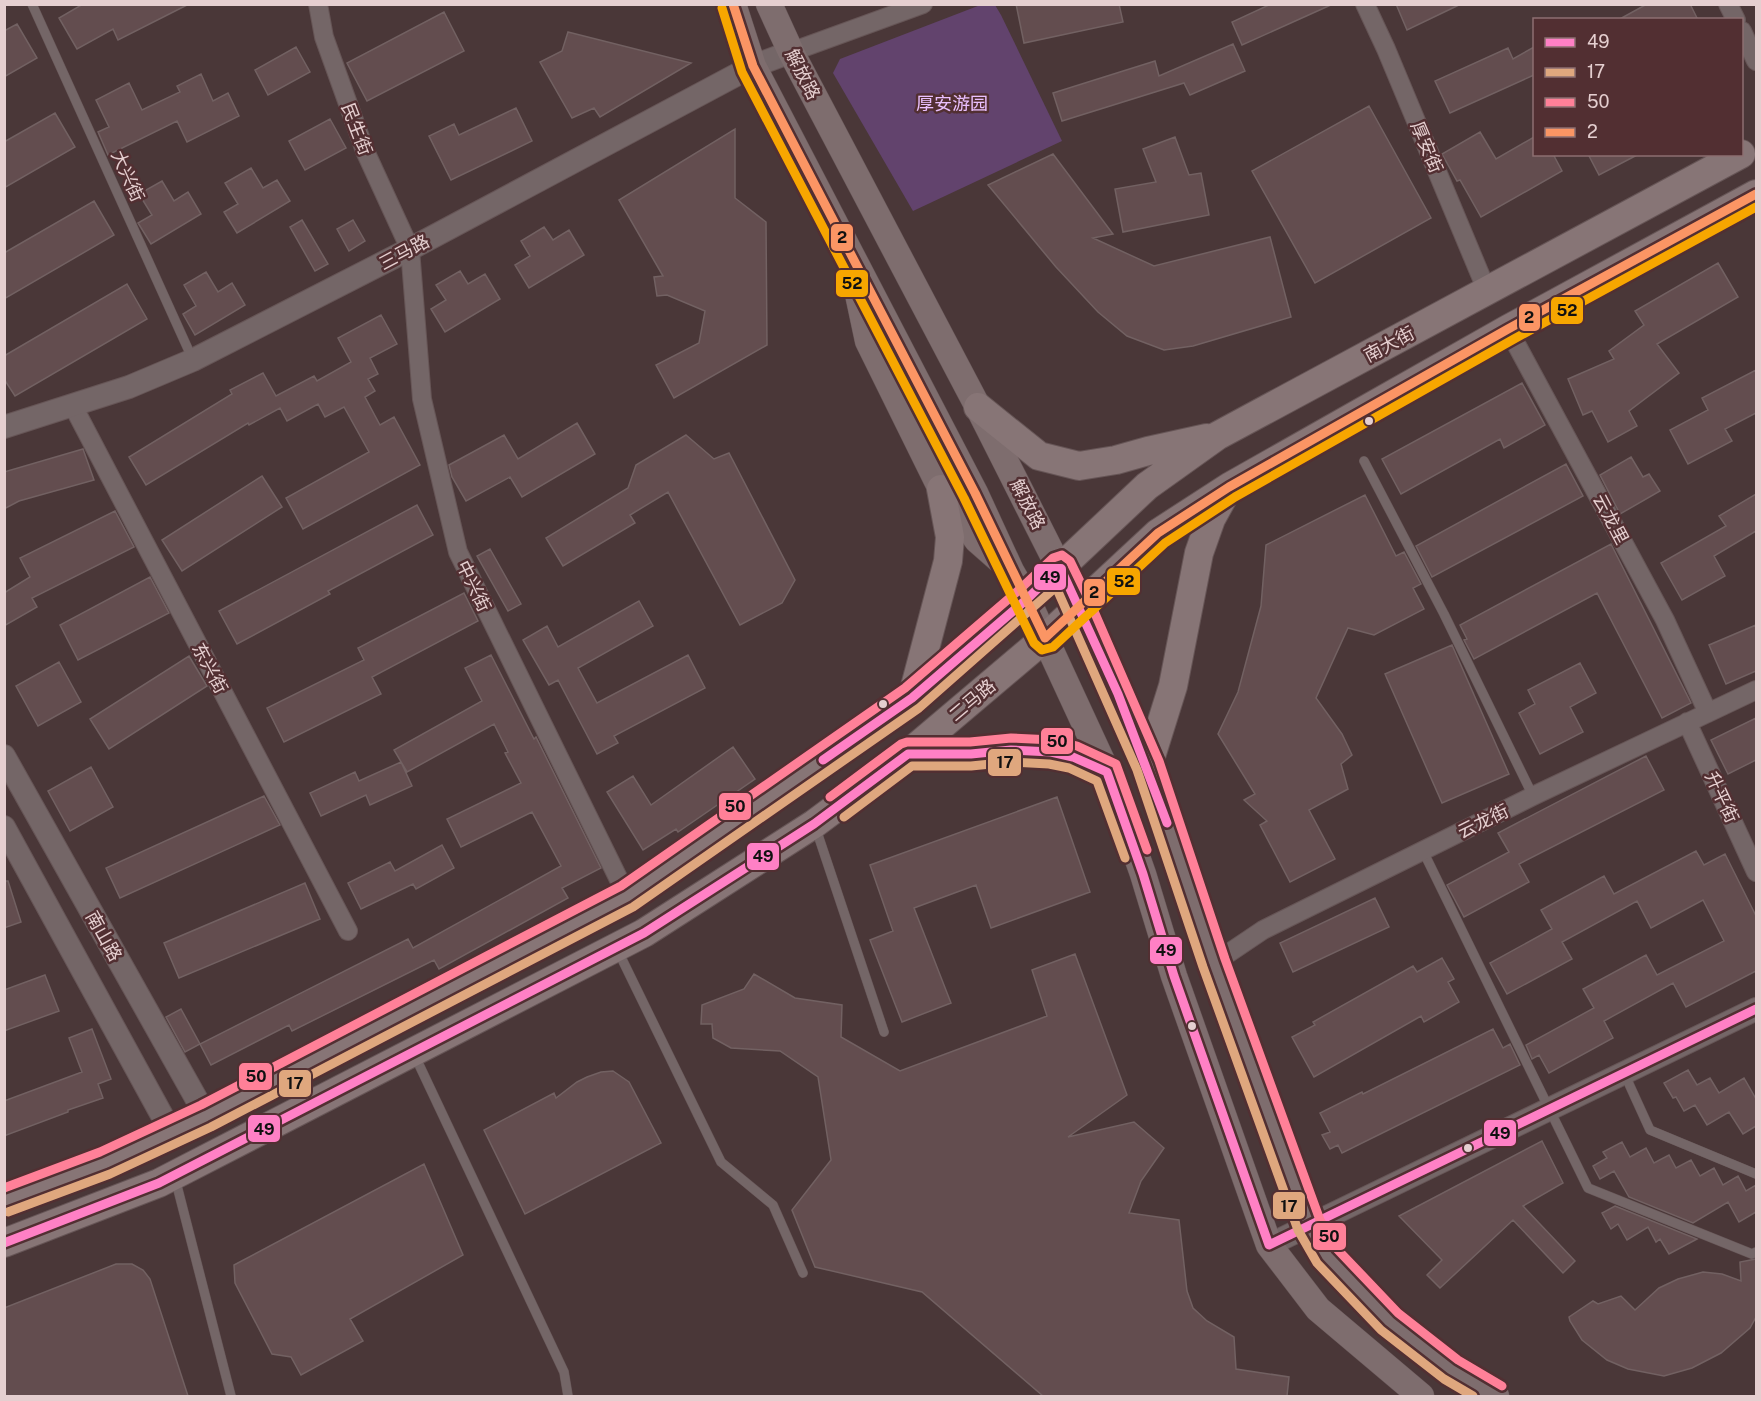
<svg xmlns="http://www.w3.org/2000/svg" width="1761" height="1401" viewBox="0 0 1761 1401" font-family="'Public Sans','Noto Sans SC',sans-serif">
<style>
.green{fill:#62436d}
.building{fill:#634d4f;stroke:#726162;stroke-width:1.5}
.lines{fill:none;stroke-linecap:round;stroke-linejoin:round}
.service-casing{stroke:#665556;stroke-width:10}
.minor-casing{stroke:#665556;stroke-width:20}
.tertiary-casing{stroke:#665556;stroke-width:24}
.secondary-casing{stroke:#665556;stroke-width:27}
.primary-casing{stroke:#665556;stroke-width:30}
.service{stroke:#746667;stroke-width:9}
.minor{stroke:#746667;stroke-width:18}
.tertiary{stroke:#746667;stroke-width:22}
.secondary{stroke:#7e6d6e;stroke-width:26}
.primary{stroke:#877576;stroke-width:28}
.bus-1-casing{stroke:#522f32;stroke-width:14}
.bus-2-casing{stroke:#522f32;stroke-width:14}
.bus-3-casing{stroke:#522f32;stroke-width:14}
.bus-4-casing{stroke:#522f32;stroke-width:14}
.bus-5-casing{stroke:#522f32;stroke-width:14}
.bus-1{stroke:#ff80c5;stroke-width:9}
.bus-2{stroke:#dfa77e;stroke-width:9}
.bus-3{stroke:#ff8098;stroke-width:9}
.bus-4{stroke:#fb9564;stroke-width:9}
.bus-5{stroke:#f7a600;stroke-width:9}
.bus-dot{fill:#e5cfd0;stroke:#522f32;stroke-width:2}
.labels{text-anchor:middle;dominant-baseline:central;stroke-width:5;stroke-linejoin:round;paint-order:stroke}
.street-label{font-size:18px;fill:#e5cfd0;stroke:#522f32}
.park-label{font-size:18px;fill:#eac0ff;stroke:#522f32}
.line-badge{stroke:#522f32;stroke-width:2}
.pale-badge-label{font-size:16px;text-anchor:middle;font-weight:bold;fill:#111}
</style>
<rect width="100%" height="100%" fill="#4a3738"/>
<path class="green" d="M 983,4 L 995,5 L 1001,15 L 1062,141 L 913,211 L 833,73 L 840,59 Z"/>
<path class="building" d="M 83,4 L 189,4 L 118,40 L 113,29 L 77,49 L 59,18 Z
M 1016,4 L 1119,4 L 1123,22 L 1024,43 Z
M 1271,4 L 1333,4 L 1242,45 L 1232,22 Z
M 1396,4 L 1461,4 L 1407,30 Z
M 1647,4 L 1690,4 L 1698,20 L 1618,20 Z
M 444,12 L 464,51 L 367,101 L 347,63 Z
M 17,24 L 37,58 L 4,77 L 4,31 Z
M 568,32 L 691,63 L 600,117 L 594,108 L 572,118 L 540,62 L 562,51 Z
M 1233,44 L 1245,71 L 1190,95 L 1184,83 L 1062,121 L 1053,93 L 1155,61 L 1159,76 Z
M 296,47 L 310,72 L 268,95 L 255,70 Z
M 1534,47 L 1534,75 L 1450,113 L 1435,81 L 1508,48 L 1513,59 Z
M 201,74 L 213,101 L 228,93 L 239,116 L 187,142 L 177,121 L 108,155 L 98,132 L 109,127 L 96,100 L 129,83 L 142,110 L 180,92 L 177,86 Z
M 1369,106 L 1431,218 L 1315,283 L 1252,171 Z
M 516,108 L 532,141 L 451,180 L 429,136 L 454,124 L 459,135 Z
M 55,113 L 75,147 L 4,188 L 4,142 Z
M 330,119 L 346,148 L 305,170 L 289,141 Z
M 735,129 L 735,198 L 766,222 L 767,345 L 674,398 L 656,365 L 699,343 L 705,311 L 667,295 L 657,296 L 654,277 L 663,276 L 619,200 Z
M 1480,132 L 1496,159 L 1534,137 L 1534,154 L 1553,154 L 1562,171 L 1481,217 L 1460,180 L 1457,181 L 1442,154 Z
M 1175,137 L 1189,175 L 1201,173 L 1209,215 L 1123,232 L 1115,189 L 1156,182 L 1143,149 Z
M 1053,154 L 1113,234 L 1093,238 L 1154,266 L 1270,237 L 1291,317 L 1193,346 L 1164,350 L 1127,336 L 1098,312 L 1056,267 L 988,185 Z
M 1588,154 L 1639,154 L 1599,175 Z
M 251,168 L 263,188 L 277,180 L 290,201 L 237,233 L 224,212 L 238,204 L 225,183 Z
M 162,181 L 174,201 L 188,192 L 201,214 L 151,244 L 138,223 L 152,215 L 139,194 Z
M 94,201 L 114,235 L 4,299 L 4,253 Z
M 302,220 L 328,264 L 315,271 L 290,227 Z
M 353,220 L 365,241 L 349,251 L 337,229 Z
M 544,227 L 553,240 L 569,230 L 584,255 L 529,288 L 515,265 L 530,256 L 521,241 Z
M 1718,263 L 1738,297 L 1657,344 L 1679,373 L 1629,411 L 1637,426 L 1608,442 L 1592,411 L 1583,415 L 1568,379 L 1614,359 L 1609,351 L 1644,325 L 1635,311 Z
M 460,271 L 468,284 L 485,274 L 500,299 L 445,332 L 431,309 L 446,300 L 436,285 Z
M 206,272 L 218,292 L 232,283 L 245,305 L 195,335 L 183,314 L 196,306 L 184,285 Z
M 127,284 L 147,319 L 15,396 L 4,379 L 4,356 Z
M 381,315 L 397,344 L 370,358 L 378,374 L 368,379 L 375,391 L 365,397 L 380,425 L 394,417 L 420,465 L 303,529 L 286,498 L 369,452 L 344,407 L 325,417 L 318,404 L 287,421 L 280,408 L 249,425 L 248,423 L 146,485 L 129,457 L 232,394 L 230,390 L 263,373 L 276,396 L 314,376 L 317,381 L 351,362 L 338,338 Z
M 1756,370 L 1756,413 L 1725,429 L 1732,441 L 1688,464 L 1670,430 L 1708,410 L 1702,398 Z
M 1522,383 L 1545,425 L 1504,448 L 1500,439 L 1401,494 L 1382,459 Z
M 577,423 L 595,454 L 522,497 L 510,477 L 466,501 L 452,477 L 449,465 L 504,435 L 518,459 Z
M 686,435 L 714,459 L 729,453 L 795,580 L 782,603 L 740,625 L 668,492 L 630,515 L 635,523 L 563,566 L 546,538 L 628,488 L 636,465 Z
M 83,449 L 94,480 L 19,501 L 4,509 L 4,472 Z
M 1631,457 L 1643,477 L 1649,474 L 1660,491 L 1620,514 L 1600,475 Z
M 1566,464 L 1583,496 L 1432,577 L 1416,546 Z
M 262,476 L 282,507 L 182,571 L 162,540 Z
M 1756,494 L 1756,531 L 1714,556 L 1725,576 L 1682,600 L 1661,563 L 1726,526 L 1719,516 Z
M 1365,495 L 1396,556 L 1404,552 L 1421,584 L 1413,588 L 1424,609 L 1374,635 L 1348,628 L 1316,698 L 1342,734 L 1352,755 L 1341,764 L 1348,789 L 1309,810 L 1335,859 L 1290,882 L 1260,825 L 1267,821 L 1244,800 L 1255,794 L 1218,734 L 1238,692 L 1261,606 L 1266,545 Z
M 417,505 L 433,535 L 328,591 L 330,594 L 237,644 L 219,611 Z
M 115,511 L 134,547 L 32,598 L 37,607 L 4,626 L 4,593 L 30,577 L 20,558 Z
M 1611,544 L 1691,703 L 1662,718 L 1597,593 L 1474,659 L 1464,640 L 1467,639 L 1460,625 Z
M 490,549 L 521,604 L 508,611 L 477,556 Z
M 150,577 L 169,613 L 78,660 L 60,625 Z
M 464,593 L 478,621 L 372,677 L 381,694 L 284,742 L 267,708 L 364,660 L 358,648 Z
M 639,601 L 653,626 L 578,668 L 597,703 L 688,655 L 705,688 L 614,736 L 618,743 L 597,754 L 558,680 L 549,685 L 523,640 L 547,626 L 558,647 Z
M 1756,625 L 1756,671 L 1726,684 L 1709,645 Z
M 1452,645 L 1509,774 L 1442,803 L 1385,674 Z
M 491,655 L 534,739 L 536,737 L 601,868 L 562,888 L 568,898 L 439,969 L 434,960 L 292,1031 L 289,1025 L 211,1065 L 200,1044 L 408,939 L 413,948 L 561,866 L 532,812 L 461,847 L 447,819 L 521,783 L 505,753 L 508,752 L 494,724 L 407,772 L 394,750 L 482,701 L 465,668 Z
M 189,656 L 207,686 L 109,749 L 90,719 Z
M 59,662 L 81,702 L 38,726 L 16,686 Z
M 1580,663 L 1596,693 L 1570,707 L 1583,732 L 1540,754 L 1519,713 L 1535,704 L 1528,690 Z
M 1756,718 L 1756,760 L 1728,774 L 1711,740 Z
M 733,747 L 755,779 L 678,832 L 676,829 L 643,850 L 607,792 L 633,776 L 651,805 Z
M 1646,756 L 1664,790 L 1519,864 L 1529,882 L 1464,917 L 1447,885 L 1509,852 L 1498,833 Z
M 401,762 L 412,786 L 370,805 L 366,795 L 321,816 L 310,793 L 355,772 L 359,781 Z
M 91,767 L 113,807 L 70,831 L 48,791 Z
M 264,796 L 280,825 L 120,898 L 106,868 Z
M 1057,797 L 1090,892 L 991,928 L 976,885 L 914,908 L 951,1003 L 902,1022 L 870,940 L 893,931 L 870,865 Z
M 442,845 L 454,868 L 416,889 L 413,884 L 361,909 L 348,883 L 390,862 L 395,871 Z
M 1696,851 L 1704,865 L 1725,854 L 1756,916 L 1756,971 L 1686,1007 L 1673,983 L 1604,1021 L 1613,1038 L 1549,1073 L 1539,1055 L 1532,1059 L 1526,1045 L 1594,1008 L 1583,989 L 1646,955 L 1657,975 L 1724,941 L 1703,900 L 1651,928 L 1637,901 L 1562,942 L 1572,959 L 1507,994 L 1490,963 L 1552,929 L 1541,910 L 1604,876 L 1614,894 Z
M 4,881 L 8,881 L 21,922 L 4,928 Z
M 305,883 L 320,919 L 179,978 L 164,943 Z
M 1375,898 L 1389,927 L 1293,972 L 1280,943 Z
M 1075,954 L 1127,1095 L 1068,1137 L 1134,1122 L 1164,1148 L 1141,1181 L 1129,1213 L 1179,1220 L 1187,1291 L 1193,1308 L 1207,1321 L 1234,1337 L 1236,1369 L 1289,1377 L 1287,1396 L 1043,1396 L 922,1292 L 815,1267 L 792,1210 L 831,1160 L 818,1077 L 780,1051 L 731,1048 L 713,1038 L 712,1024 L 701,1024 L 702,1005 L 744,989 L 754,974 L 795,998 L 842,1005 L 841,1037 L 900,1071 L 1047,1016 L 1032,970 Z
M 1442,958 L 1454,979 L 1448,982 L 1459,1002 L 1424,1022 L 1421,1016 L 1314,1077 L 1292,1037 L 1315,1025 L 1313,1022 L 1413,966 L 1417,972 Z
M 45,975 L 59,1011 L 4,1031 L 4,990 Z
M 181,1009 L 200,1044 L 185,1052 L 166,1017 Z
M 92,1029 L 111,1079 L 98,1084 L 103,1098 L 68,1110 L 68,1112 L 4,1136 L 4,1101 L 82,1072 L 69,1038 Z
M 1493,1029 L 1503,1048 L 1510,1044 L 1520,1065 L 1342,1153 L 1338,1145 L 1330,1149 L 1322,1135 L 1330,1132 L 1320,1113 L 1362,1092 L 1363,1094 Z
M 1688,1070 L 1697,1085 L 1710,1078 L 1719,1093 L 1744,1078 L 1756,1099 L 1756,1126 L 1743,1134 L 1729,1112 L 1707,1125 L 1695,1105 L 1684,1111 L 1676,1097 L 1673,1098 L 1664,1083 Z
M 613,1071 L 629,1082 L 661,1143 L 525,1214 L 484,1130 L 554,1093 L 556,1098 L 577,1082 L 587,1077 L 601,1072 Z
M 1542,1141 L 1563,1183 L 1523,1206 L 1575,1261 L 1563,1273 L 1513,1220 L 1440,1288 L 1427,1275 L 1442,1260 L 1399,1216 Z
M 1622,1142 L 1630,1157 L 1646,1148 L 1654,1163 L 1669,1155 L 1676,1168 L 1691,1160 L 1700,1176 L 1714,1168 L 1723,1185 L 1738,1176 L 1746,1191 L 1756,1185 L 1756,1212 L 1739,1222 L 1728,1202 L 1693,1223 L 1629,1197 L 1614,1171 L 1600,1179 L 1593,1166 L 1607,1158 L 1603,1152 Z
M 424,1164 L 463,1255 L 350,1319 L 363,1341 L 301,1375 L 291,1357 L 272,1354 L 235,1283 L 234,1265 Z
M 1615,1206 L 1697,1239 L 1669,1254 L 1660,1239 L 1656,1242 L 1648,1227 L 1627,1240 L 1618,1224 L 1611,1229 L 1602,1213 Z
M 1756,1259 L 1756,1317 L 1750,1328 L 1721,1353 L 1692,1368 L 1664,1376 L 1628,1369 L 1607,1360 L 1582,1340 L 1570,1321 L 1569,1317 L 1593,1301 L 1598,1304 L 1621,1296 L 1635,1310 L 1659,1288 L 1678,1279 L 1703,1272 L 1722,1274 L 1741,1281 L 1740,1262 Z
M 116,1264 L 132,1264 L 143,1270 L 150,1279 L 188,1396 L 4,1396 L 4,1308 Z"/>
<g class="lines">
<g class="service-casing">
<path id="service" d="M 32,4 L 193,360
M 1364,461 L 1444,614 L 1533,796
M 815,826 L 884,1032
M 1423,851 L 1588,1188 L 1752,1254 L 1756,1252
M 617,949 L 721,1162 L 773,1205 L 803,1273
M 414,1054 L 564,1372 L 568,1396
M 1624,1073 L 1650,1130 L 1756,1174
M 175,1178 L 231,1396"/>
</g>
<g class="minor-casing">
<path id="minor" d="M 318,4 L 324,37 L 365,151 L 410,249 L 422,399 L 458,552 L 627,896
M 1365,4 L 1386,49 L 1487,291
M 1728,4 L 1736,20
M 1742,31 L 1756,61
M 791,52 L 923,4
M 1508,329 L 1665,620 L 1708,713
M 72,404 L 348,931
M 1687,722 L 1756,872
M 1214,963 L 1263,930 L 1533,796 L 1756,690"/>
</g>
<g class="tertiary-casing">
<path id="tertiary" d="M 4,427 L 129,387 L 193,360 L 410,249 L 753,66 L 791,52
M 4,756 L 206,1116
M 4,827 L 171,1132
M 1269,1245 L 1756,1009"/>
</g>
<g class="secondary-casing">
<path id="secondary" d="M 733,4 L 753,66 L 975,493 L 1011,571 L 1027,599 L 1107,772 L 1143,874 L 1174,976 L 1269,1245 L 1318,1309 L 1421,1396
M 769,4 L 791,52 L 978,407 L 1079,607 L 1148,766 L 1214,963 L 1309,1225 L 1327,1256 L 1390,1322 L 1451,1370 L 1496,1396
M 855,280 L 868,341 L 941,489 L 977,540 L 1002,562"/>
</g>
<g class="primary-casing">
<path id="primary" d="M 978,407 L 1039,456 L 1079,466 L 1116,460 L 1148,451 L 1207,438
M 912,698 L 948,561 L 950,537 L 941,489
M 908,754 L 971,754 L 1011,750 L 1051,752 L 1073,757 L 1107,772
M 1148,766 L 1173,686 L 1199,553 L 1211,519 L 1227,490
M 4,1201 L 105,1163 L 206,1116 L 627,896 L 912,698 L 1027,599 L 1147,486 L 1217,436 L 1741,154
M 4,1243 L 159,1183 L 644,933 L 814,824 L 908,754 L 1045,638 L 1158,533 L 1229,487 L 1508,329 L 1756,194"/>
</g>
<use href="#service" class="service"/>
<use href="#minor" class="minor"/>
<use href="#tertiary" class="tertiary"/>
<use href="#secondary" class="secondary"/>
<use href="#primary" class="primary"/>
<g class="bus-1-casing">
<path id="bus-1" d="M 823,760 L 912,698 L 1027,599 L 1060,567 L 1118,694 L 1167,823
M 4,1243 L 159,1183 L 644,933 L 814,824 L 908,754 L 971,754 L 1011,750 L 1051,752 L 1073,757 L 1107,772 L 1143,874 L 1174,976 L 1269,1245 L 1756,1009"/>
</g>
<g class="bus-2-casing">
<path id="bus-2" d="M 844,817 L 912,766 L 971,766 L 1011,762 L 1049,764 L 1069,768 L 1097,781 L 1125,858
M 8,1212 L 110,1174 L 211,1127 L 633,907 L 919,708 L 1056,587 L 1137,770 L 1203,967 L 1298,1230 L 1317,1263 L 1381,1330 L 1444,1379 L 1473,1396"/>
</g>
<g class="bus-3-casing">
<path id="bus-3" d="M 830,797 L 901,744 L 907,742 L 970,742 L 1011,738 L 1053,740 L 1077,746 L 1116,764 L 1147,850
M 4,1188 L 100,1152 L 201,1105 L 621,886 L 905,688 L 1019,590 L 1053,558 L 1062,555 L 1070,561 L 1090,602 L 1159,761 L 1225,959 L 1320,1220 L 1337,1249 L 1398,1313 L 1458,1360 L 1502,1386"/>
</g>
<g class="bus-4-casing">
<path id="bus-4" d="M 733,4 L 753,66 L 975,493 L 1045,638 L 1158,533 L 1229,487 L 1508,329 L 1756,194"/>
</g>
<g class="bus-5-casing">
<path id="bus-5" d="M 722,8 L 742,72 L 964,498 L 1034,643 L 1042,650 L 1053,647 L 1165,543 L 1235,497 L 1514,339 L 1756,207"/>
</g>
<use href="#bus-1" class="bus-1"/>
<use href="#bus-2" class="bus-2"/>
<use href="#bus-3" class="bus-3"/>
<use href="#bus-4" class="bus-4"/>
<use href="#bus-5" class="bus-5"/>
</g>
<g class="bus-dot">
<circle cx="1369" cy="421" r="5"/>
<circle cx="883" cy="704" r="5"/>
<circle cx="1192" cy="1026" r="5"/>
<circle cx="1468" cy="1148" r="5"/>
</g>
<g class="labels">
<g class="street-label">
<text transform="translate(803 74) rotate(63)">解放路</text>
<text transform="translate(357 129) rotate(69)">民生街</text>
<text transform="translate(1427 147) rotate(67)">厚安街</text>
<text transform="translate(128 176) rotate(66)">大兴街</text>
<text transform="translate(404 252) rotate(-28)">三马路</text>
<text transform="translate(1389 344) rotate(-28)">南大街</text>
<text transform="translate(1028 504) rotate(63)">解放路</text>
<text transform="translate(1611 519) rotate(62)">云龙里</text>
<text transform="translate(474 586) rotate(64)">中兴街</text>
<text transform="translate(210 668) rotate(62)">东兴街</text>
<text transform="translate(972 700) rotate(-40)">二马路</text>
<text transform="translate(1722 797) rotate(65)">升平街</text>
<text transform="translate(1483 821) rotate(-26)">云龙街</text>
<text transform="translate(104 936) rotate(61)">南山路</text>
</g>
<g class="park-label">
<text x="952" y="103">厚安游园</text>
</g>
</g>
<g class="line-badge">
<rect x="830" y="223" width="24" height="29" rx="6" fill="#fb9564"/>
<rect x="835" y="269" width="34" height="29" rx="6" fill="#f7a600"/>
<rect x="1550" y="296" width="34" height="29" rx="6" fill="#f7a600"/>
<rect x="1518" y="303" width="23" height="29" rx="6" fill="#fb9564"/>
<rect x="1033" y="563" width="34" height="28" rx="6" fill="#ff80c5"/>
<rect x="1106" y="567" width="35" height="29" rx="6" fill="#f7a600"/>
<rect x="1083" y="578" width="23" height="29" rx="6" fill="#fb9564"/>
<rect x="1040" y="727" width="34" height="28" rx="6" fill="#ff8098"/>
<rect x="987" y="748" width="35" height="29" rx="6" fill="#dfa77e"/>
<rect x="718" y="792" width="34" height="29" rx="6" fill="#ff8098"/>
<rect x="746" y="842" width="34" height="29" rx="6" fill="#ff80c5"/>
<rect x="1149" y="936" width="34" height="29" rx="6" fill="#ff80c5"/>
<rect x="238" y="1062" width="35" height="29" rx="6" fill="#ff8098"/>
<rect x="278" y="1069" width="34" height="29" rx="6" fill="#dfa77e"/>
<rect x="247" y="1114" width="34" height="29" rx="6" fill="#ff80c5"/>
<rect x="1483" y="1119" width="34" height="28" rx="6" fill="#ff80c5"/>
<rect x="1272" y="1191" width="34" height="29" rx="6" fill="#dfa77e"/>
<rect x="1312" y="1222" width="35" height="29" rx="6" fill="#ff8098"/>
</g>
<g class="pale-badge-label">
<text x="842" y="243">2</text>
<text x="852" y="289">52</text>
<text x="1567" y="316">52</text>
<text x="1529" y="323">2</text>
<text x="1050" y="583">49</text>
<text x="1124" y="587">52</text>
<text x="1094" y="598">2</text>
<text x="1057" y="747">50</text>
<text x="1005" y="768">17</text>
<text x="735" y="812">50</text>
<text x="763" y="862">49</text>
<text x="1166" y="956">49</text>
<text x="256" y="1082">50</text>
<text x="295" y="1089">17</text>
<text x="264" y="1135">49</text>
<text x="1500" y="1139">49</text>
<text x="1289" y="1212">17</text>
<text x="1329" y="1242">50</text>
</g>
<rect width="1761" height="1401" fill="none" stroke="#e5cfd0" stroke-width="12"/>
<rect x="1533" y="18" width="210" height="138" fill="#522f32" stroke="#8d6f71" stroke-width="1.5"/>
<rect x="1545" y="38" width="30" height="9" fill="#ff80c5" stroke="#8d6f71" stroke-width="1.5"/>
<text x="1587" y="48" font-size="18" fill="#e5cfd0">49</text>
<rect x="1545" y="68" width="30" height="9" fill="#dfa77e" stroke="#8d6f71" stroke-width="1.5"/>
<text x="1587" y="78" font-size="18" fill="#e5cfd0">17</text>
<rect x="1545" y="98" width="30" height="9" fill="#ff8098" stroke="#8d6f71" stroke-width="1.5"/>
<text x="1587" y="108" font-size="18" fill="#e5cfd0">50</text>
<rect x="1545" y="128" width="30" height="9" fill="#fb9564" stroke="#8d6f71" stroke-width="1.5"/>
<text x="1587" y="138" font-size="18" fill="#e5cfd0">2</text>
</svg>
